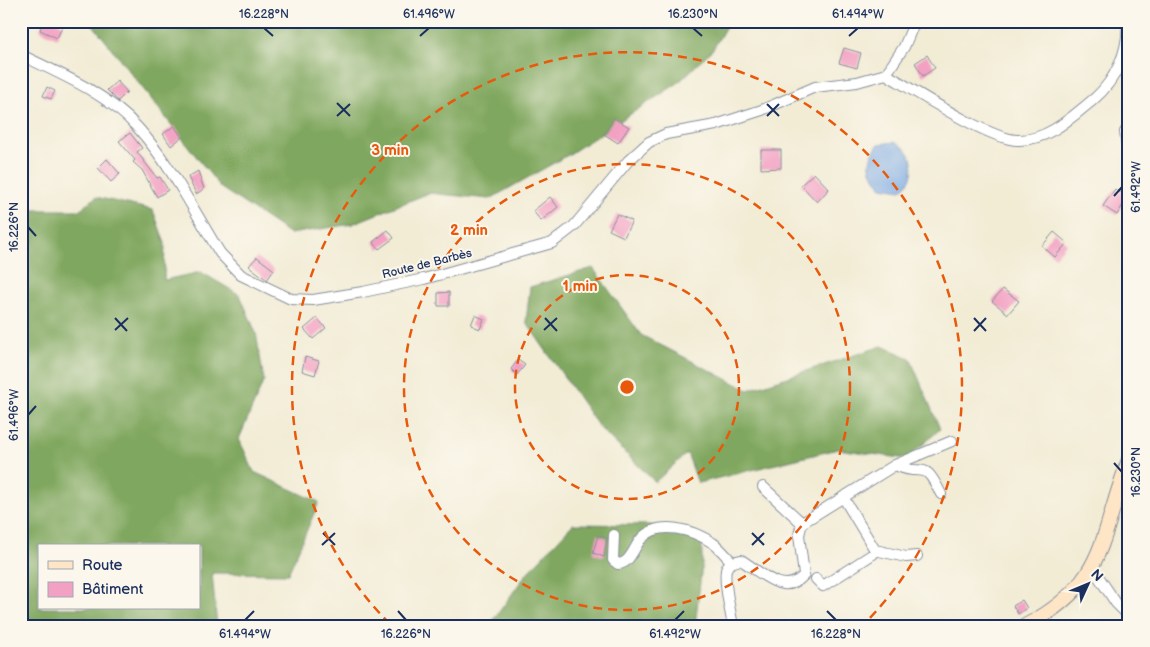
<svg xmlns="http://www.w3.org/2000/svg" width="1150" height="647" viewBox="0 0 1150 647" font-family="'Balsamiq Sans',sans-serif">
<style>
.forest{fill:#80a75f;stroke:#4e6b5e;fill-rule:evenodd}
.water{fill:#78a7e2;stroke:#4a6ba0}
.building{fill:#f3a1c3}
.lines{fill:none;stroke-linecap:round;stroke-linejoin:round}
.street-casing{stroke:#868e9a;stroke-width:12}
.secondary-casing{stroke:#868e9a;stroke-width:16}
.street{stroke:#fff;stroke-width:10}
.secondary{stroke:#fee5c5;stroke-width:14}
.ticks{fill:none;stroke:#1b2f5e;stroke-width:2}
.ring{fill:none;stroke:#e8590c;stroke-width:2.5;stroke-dasharray:9 6}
.labels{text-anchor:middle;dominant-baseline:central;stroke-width:4;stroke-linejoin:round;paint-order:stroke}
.street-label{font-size:12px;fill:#1b2f5e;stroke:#fbf7ec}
.centre{fill:#e8590c;stroke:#fbf7ec;stroke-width:2.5}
.ring-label{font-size:15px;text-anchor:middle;font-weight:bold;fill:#e8590c;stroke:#fbf7ec;stroke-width:4;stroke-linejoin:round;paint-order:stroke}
.neatline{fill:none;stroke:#1b2f5e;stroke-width:2}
.ticks-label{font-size:12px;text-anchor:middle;fill:#1b2f5e}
</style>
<rect width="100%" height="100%" fill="#fbf7ec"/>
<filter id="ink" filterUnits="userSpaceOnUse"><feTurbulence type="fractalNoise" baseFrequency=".02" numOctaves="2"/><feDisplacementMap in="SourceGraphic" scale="10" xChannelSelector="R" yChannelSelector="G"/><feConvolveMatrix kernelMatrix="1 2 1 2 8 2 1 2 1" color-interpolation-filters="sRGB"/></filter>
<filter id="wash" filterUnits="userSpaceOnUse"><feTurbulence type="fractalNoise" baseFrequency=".0096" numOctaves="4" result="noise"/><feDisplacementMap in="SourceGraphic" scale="20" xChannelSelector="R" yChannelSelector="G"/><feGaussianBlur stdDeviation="1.12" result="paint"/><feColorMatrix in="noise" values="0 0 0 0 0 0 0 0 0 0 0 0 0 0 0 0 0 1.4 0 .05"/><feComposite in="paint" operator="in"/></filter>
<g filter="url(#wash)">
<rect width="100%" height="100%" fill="#f2ecd5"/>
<path class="forest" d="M 90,21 L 729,21 L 713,49 L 678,83 L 568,155 L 490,199 L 429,193 L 352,224 L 290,234 L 221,188 Z
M 96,197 L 153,210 L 165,243 L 164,280 L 201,272 L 240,295 L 256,333 L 264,380 L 239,439 L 254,472 L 319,502 L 288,574 L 212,573 L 217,626 L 21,626 L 21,210 L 79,210 ZM 39,546 L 199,546 L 199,608 L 39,608 Z
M 593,268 L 641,335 L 748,390 L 882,346 L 910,358 L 940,429 L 907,459 L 838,449 L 698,483 L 687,453 L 655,482 L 599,427 L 526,322 L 530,287 Z
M 573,524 L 650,525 L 702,539 L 702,565 L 695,626 L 489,626 L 527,573 Z"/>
<path class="water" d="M 894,142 C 916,149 919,177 901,190 L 882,187 C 868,170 865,162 879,144 Z"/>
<g id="blocks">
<path class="building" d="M 43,21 L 56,21 L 63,25 L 57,38 L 40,30 Z
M 844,48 L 861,53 L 857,68 L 839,63 Z
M 927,55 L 935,68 L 923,76 L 915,63 Z
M 117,81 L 127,92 L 118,101 L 107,90 Z
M 47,87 L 55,91 L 51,99 L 43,96 Z
M 614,118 L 629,127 L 618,143 L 604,134 Z
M 174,126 L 182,137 L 171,146 L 163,134 Z
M 130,133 L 142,148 L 137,152 L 157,178 L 160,177 L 168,190 L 157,197 L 142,170 L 133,162 L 135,160 L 119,141 Z
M 761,150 L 781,150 L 781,168 L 761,169 Z
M 107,159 L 120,174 L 111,182 L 98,168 Z
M 198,171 L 204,189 L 196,194 L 188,177 Z
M 814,173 L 829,189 L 817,202 L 801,185 Z
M 1115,189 L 1120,193 L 1122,190 L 1129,195 L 1117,215 L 1103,206 Z
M 550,197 L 558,207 L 541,221 L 533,211 Z
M 617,214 L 632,221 L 624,237 L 609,230 Z
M 388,230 L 394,238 L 379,249 L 373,242 Z
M 1054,232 L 1067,243 L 1055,257 L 1042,246 Z
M 257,257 L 274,270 L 267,280 L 249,266 Z
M 1003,289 L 1019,301 L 1008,314 L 992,301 Z
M 449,292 L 449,306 L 438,306 L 438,293 Z
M 475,315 L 484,319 L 480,329 L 471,325 Z
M 317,318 L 326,328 L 313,339 L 304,329 Z
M 305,357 L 319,361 L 315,375 L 302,371 Z
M 518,360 L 525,365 L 517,375 L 511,369 Z
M 598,535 L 607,538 L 604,557 L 593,553 Z
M 1022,600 L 1027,608 L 1018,614 L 1013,606 Z"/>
</g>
</g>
<g filter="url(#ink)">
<use href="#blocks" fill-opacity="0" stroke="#868e9a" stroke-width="1"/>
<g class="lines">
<g class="street-casing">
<path id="street" d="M 21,55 C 61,74 108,94 138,128 C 171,165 194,211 220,253 L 241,275 L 291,299 L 313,300 L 363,292 L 424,279 L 552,243 L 574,226 L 628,161 L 649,142 L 666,134 L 716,125 L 762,110 L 815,87 L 857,82 L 886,74 L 904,47 L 915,21
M 886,74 C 913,90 990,140 1018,140 C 1048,141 1073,116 1094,99 C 1115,81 1130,50 1127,21
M 1129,127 L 1125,132 L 1129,162
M 895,465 C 925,479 922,456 941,494
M 763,487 L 802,523
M 614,535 L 613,560 L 618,564 C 630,564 634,547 641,539 C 659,519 693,530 713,543 C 720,548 726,556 732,562
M 875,550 L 906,557 L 917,556
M 1092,567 L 1116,603 L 1129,616
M 816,579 L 823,586 L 873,554 L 875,550 L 843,497
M 733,626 C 731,614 722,576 727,567 C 730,562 736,561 741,560 C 761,572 784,598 804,575 L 799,535 L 802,523 L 895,465 L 952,441"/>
</g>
<g class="secondary-casing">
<path id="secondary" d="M 1025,626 C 1109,582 1099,536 1129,460"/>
</g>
<use href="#street" class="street"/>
<use href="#secondary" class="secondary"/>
</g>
</g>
<path class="ticks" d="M 264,28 L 273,36M 693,28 L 702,36M 420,36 L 429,28M 849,36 L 858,28M 337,103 L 350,116M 767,104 L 779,116M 337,116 L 350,104M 767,116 L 779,104M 1114,196 L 1122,187M 28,227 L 36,236M 115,318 L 127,331M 545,318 L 557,331M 974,318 L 986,331M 115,330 L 128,318M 544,330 L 557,318M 974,331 L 986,318M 28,415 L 36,406M 1114,463 L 1122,472M 323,533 L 335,545M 752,533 L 764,545M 322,545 L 335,533M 752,545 L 764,533M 398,611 L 406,620M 827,611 L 836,620M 245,620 L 254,611M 675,620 L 684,611"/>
<g class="ring">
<circle cx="627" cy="387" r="112"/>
<circle cx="627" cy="387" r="223"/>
<path d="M390 624A335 335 0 1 1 864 624"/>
</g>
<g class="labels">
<g class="street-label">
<text transform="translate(427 264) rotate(-14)">Route de Barbès</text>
</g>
</g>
<circle cx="627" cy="387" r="8" class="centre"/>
<g class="ring-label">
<text x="390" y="155">3 min</text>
<text x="469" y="235">2 min</text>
<text x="580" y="291">1 min</text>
</g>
<rect width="1150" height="647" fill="none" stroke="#fbf7ec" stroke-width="55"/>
<rect x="38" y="544" width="162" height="65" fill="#fbf7ec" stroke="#a1a7b3"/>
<rect x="48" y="561" width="25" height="8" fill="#fee5c5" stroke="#a1a7b3"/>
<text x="82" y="570" font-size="15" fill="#1b2f5e">Route</text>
<rect x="48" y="582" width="25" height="15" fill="#f3a1c3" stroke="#a1a7b3"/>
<text x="82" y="594" font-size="15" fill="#1b2f5e">Bâtiment</text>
<g transform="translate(1088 584) rotate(46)" stroke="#fbf7ec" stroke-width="4" paint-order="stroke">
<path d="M0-4L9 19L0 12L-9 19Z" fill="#1b2f5e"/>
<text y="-8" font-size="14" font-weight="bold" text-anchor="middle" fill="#1b2f5e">N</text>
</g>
<rect x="28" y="28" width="1094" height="592" class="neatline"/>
<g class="ticks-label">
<text x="264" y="18">16.228°N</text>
<text x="429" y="18">61.496°W</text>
<text x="693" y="18">16.230°N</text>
<text x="858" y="18">61.494°W</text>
<text transform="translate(1136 187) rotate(-90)" y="4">61.492°W</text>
<text transform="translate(14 227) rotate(-90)" y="4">16.226°N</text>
<text transform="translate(14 415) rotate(-90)" y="4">61.496°W</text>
<text transform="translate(1136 472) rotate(-90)" y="4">16.230°N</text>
<text x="245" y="638">61.494°W</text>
<text x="406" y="638">16.226°N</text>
<text x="675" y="638">61.492°W</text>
<text x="836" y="638">16.228°N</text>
</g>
</svg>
